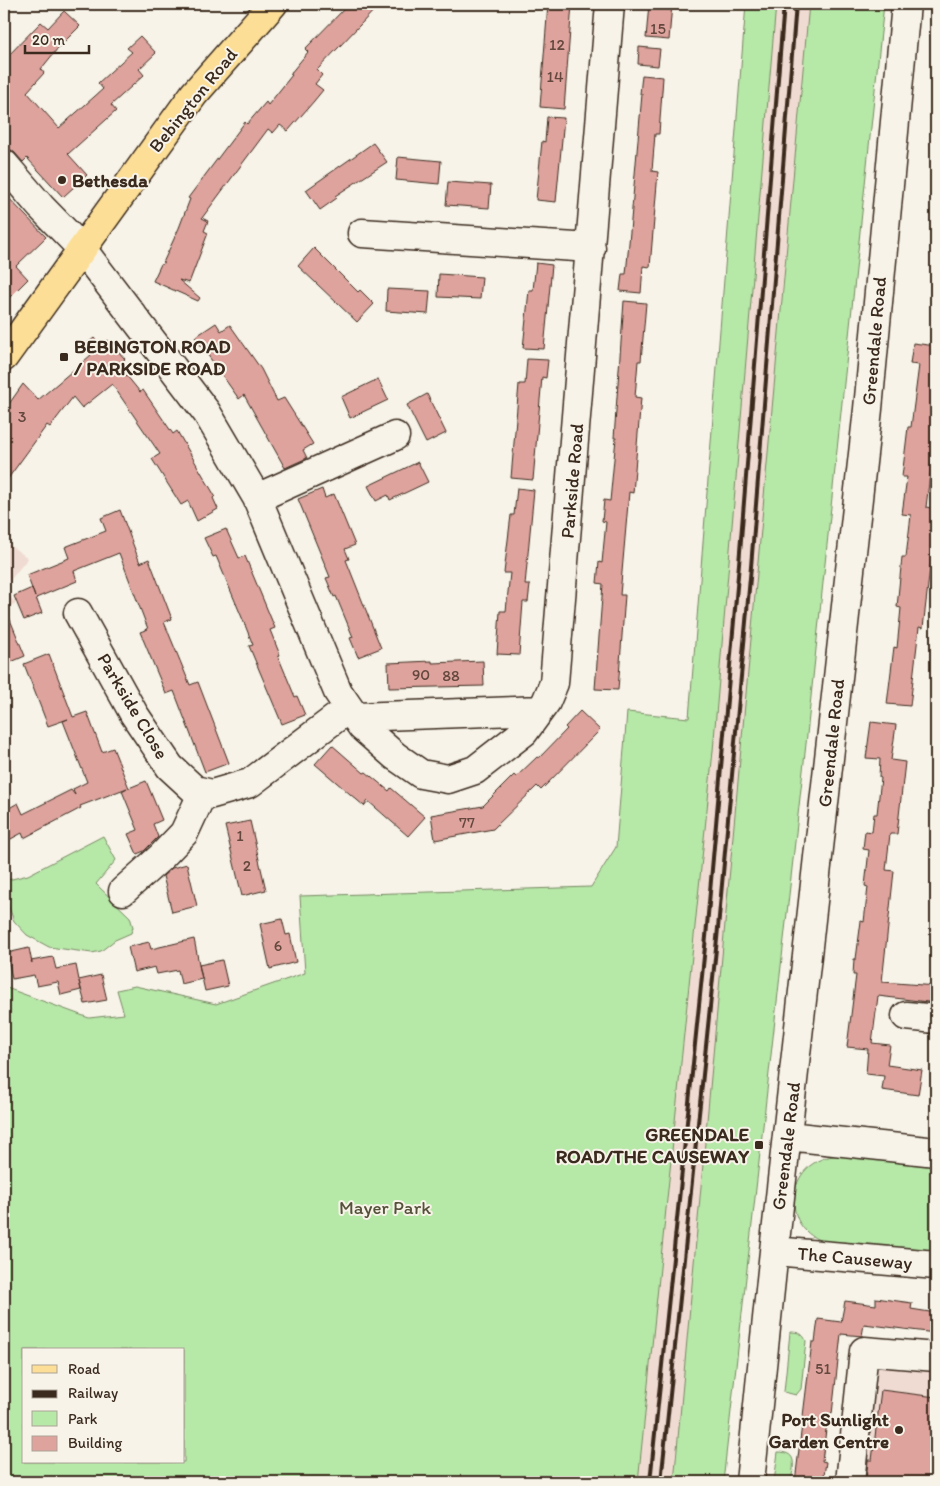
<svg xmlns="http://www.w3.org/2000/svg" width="940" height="1486" viewBox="0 0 940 1486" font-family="Itim,sans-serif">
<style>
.built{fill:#f0dbd2}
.green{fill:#b6e8a8;stroke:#788963;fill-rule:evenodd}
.building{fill:#dea39d;stroke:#3b2a1e}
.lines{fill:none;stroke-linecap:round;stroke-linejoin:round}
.minor-casing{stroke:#3b2a1e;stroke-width:31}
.major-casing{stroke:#3b2a1e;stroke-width:31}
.minor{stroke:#f7f3e8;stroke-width:28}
.major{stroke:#fcde96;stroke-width:28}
.rail{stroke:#3b2a1e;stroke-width:4}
.poi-dot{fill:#3b2a1e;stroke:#f7f3e8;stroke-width:2}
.labels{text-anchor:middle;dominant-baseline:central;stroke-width:4;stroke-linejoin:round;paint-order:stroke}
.number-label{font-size:16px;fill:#64483e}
.street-label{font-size:19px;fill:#3b2a1e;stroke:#f7f3e8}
.poi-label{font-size:19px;font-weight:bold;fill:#3b2a1e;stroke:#f7f3e8;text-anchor:start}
.park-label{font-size:19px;fill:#54503a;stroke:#f7f3e8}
</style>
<rect width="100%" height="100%" fill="#f7f3e8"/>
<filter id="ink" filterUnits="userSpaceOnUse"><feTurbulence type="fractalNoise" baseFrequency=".02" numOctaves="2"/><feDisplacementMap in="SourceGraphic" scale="10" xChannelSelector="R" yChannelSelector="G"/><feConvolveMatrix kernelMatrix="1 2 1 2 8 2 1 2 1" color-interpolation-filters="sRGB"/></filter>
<g filter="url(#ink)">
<path class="built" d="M 746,4 L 880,4 L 720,1482 L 614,1482 L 689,718 Z
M 4,541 L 28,558 L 4,588 Z
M 4,590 L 16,603 L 4,609 Z
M 874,1363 L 936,1366 L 936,1482 L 856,1482 Z"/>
<path class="green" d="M 746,4 L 776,4 L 713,751 L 638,1482 L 4,1482 L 4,987 L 89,1018 L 124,1014 L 117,990 L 135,986 L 216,1004 L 305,973 L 300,896 L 591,887 L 616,847 L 627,712 L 689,718 ZM 24,1350 L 184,1350 L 184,1462 L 24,1462 Z
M 809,4 L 884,4 L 806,744 L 723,1482 L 674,1482 Z
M 103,836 L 116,860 L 96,884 L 130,917 L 133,927 L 131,933 L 115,940 L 101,951 L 92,953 L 49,947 L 27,935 L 14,921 L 4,894 L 4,881 L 28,875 Z
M 840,1155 L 936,1164 L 936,1255 L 830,1245 C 821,1241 813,1238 806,1231 C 787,1213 791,1177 814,1163 C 822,1158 830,1156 840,1155 Z
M 790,1332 C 798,1332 803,1333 806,1341 L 801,1389 L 796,1395 L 784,1392 Z
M 778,1452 C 799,1452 793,1467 791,1482 L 774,1482 Z"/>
<path class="building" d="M 349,4 L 380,4 L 317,70 L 322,75 L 315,84 L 323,90 L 314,101 L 288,131 L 280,125 L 273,133 L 268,129 L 202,218 L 208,221 L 204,231 L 208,233 L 189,283 L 179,280 L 200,298 L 198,301 L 153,281 L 161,264 L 162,265 L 179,228 L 190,199 L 188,198 L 245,122 L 247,124 L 266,102 L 268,105 L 292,75 L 290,74 L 308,52 L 305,49 Z
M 548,4 L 572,4 L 564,109 L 540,107 Z
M 649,4 L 672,4 L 669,40 L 646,38 Z
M 64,11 L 80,26 L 58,48 L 41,69 L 44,73 L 27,92 L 59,128 L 103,89 L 98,83 L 132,52 L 127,48 L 140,36 L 156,53 L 139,69 L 144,75 L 111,105 L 116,111 L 68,154 L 87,175 L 63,197 L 27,158 L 23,162 L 15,153 L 10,149 L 4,149 L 4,60 L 41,22 L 48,28 Z
M 639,47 L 660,49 L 658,66 L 638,64 Z
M 642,75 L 663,77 L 659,134 L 655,134 L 652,171 L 658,172 L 650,267 L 643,266 L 641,293 L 620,291 L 622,274 L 626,274 L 629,243 L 642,94 L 640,94 Z
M 547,117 L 564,118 L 556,202 L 536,200 L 542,141 L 545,142 Z
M 373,143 L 387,162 L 335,196 L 337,198 L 320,210 L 306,190 Z
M 398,157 L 441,161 L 439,184 L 396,180 Z
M 448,182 L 491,185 L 489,208 L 446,205 Z
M 4,193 L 46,237 L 16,266 L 28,279 L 4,303 Z
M 314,248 L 358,292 L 360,290 L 374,304 L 357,322 L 298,266 Z
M 536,263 L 552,265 L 544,349 L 523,348 L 529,290 L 533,290 Z
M 439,274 L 482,277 L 480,299 L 438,297 Z
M 387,289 L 430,291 L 428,314 L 386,311 Z
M 624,301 L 646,303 L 641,361 L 638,361 L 635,397 L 641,398 L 633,493 L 629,492 L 620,595 L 625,595 L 618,690 L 595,689 L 603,584 L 597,583 L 599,562 L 602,563 L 604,542 L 606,522 L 602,521 L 604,500 L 610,501 L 616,438 L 614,438 Z
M 216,323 L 221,331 L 230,325 L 261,369 L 277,401 L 284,398 L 313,444 L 303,450 L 307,458 L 285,468 L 244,395 L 239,399 L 195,337 Z
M 94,338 L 101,346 L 108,340 L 125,359 L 118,365 L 140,392 L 143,390 L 173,434 L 177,431 L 215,496 L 213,498 L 218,509 L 197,521 L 188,501 L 181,505 L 152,459 L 160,454 L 112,384 L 82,408 L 73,397 L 50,427 L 47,425 L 4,484 L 4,411 L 23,384 L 38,400 L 91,355 L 84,346 Z
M 913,343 L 936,346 L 936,426 L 926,507 L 936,509 L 936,516 L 923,628 L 919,627 L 910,706 L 887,704 L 894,647 L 897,648 L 901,608 L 897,607 L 902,557 L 906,557 L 911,515 L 902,514 L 907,477 L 902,477 L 908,427 L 911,427 L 919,365 L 910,364 Z
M 527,359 L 548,360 L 546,378 L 542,377 L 533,480 L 511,478 L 519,384 L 525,384 Z
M 378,379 L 388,400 L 350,418 L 341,397 Z
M 427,394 L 446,433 L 426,443 L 407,405 Z
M 418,462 L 428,482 L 390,500 L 388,495 L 376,501 L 368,486 Z
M 517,488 L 534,490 L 525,585 L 530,585 L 528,602 L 523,602 L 519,655 L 497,654 L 500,611 L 506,611 L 510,573 L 504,573 L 511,515 L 514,515 Z
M 322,489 L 325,498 L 334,494 L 355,545 L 345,549 L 349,559 L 346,560 L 381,648 L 358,657 L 350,638 L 353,637 L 336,596 L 334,597 L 326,578 L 330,577 L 298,499 Z
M 120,510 L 140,563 L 149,559 L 172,619 L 164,622 L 190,685 L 198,682 L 229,763 L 205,772 L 174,691 L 166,694 L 140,632 L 148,629 L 119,553 L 74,571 L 77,581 L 36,598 L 42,613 L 24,620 L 14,596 L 32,588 L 35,597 L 27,575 L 69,558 L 65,547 L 106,531 L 101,518 Z
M 226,529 L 239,558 L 245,556 L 275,628 L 270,630 L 280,655 L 278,656 L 295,697 L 297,696 L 305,715 L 282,724 L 249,646 L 253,645 L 243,620 L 216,556 L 213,557 L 204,538 Z
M 4,605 L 25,656 L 4,665 Z
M 49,654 L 73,717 L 87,712 L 102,752 L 113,748 L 129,788 L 146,781 L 162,820 L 153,824 L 158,837 L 144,851 L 137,854 L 128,834 L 138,830 L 122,791 L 127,788 L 80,806 L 81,808 L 24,838 L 22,833 L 9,840 L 4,830 L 4,811 L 18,803 L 23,814 L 71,790 L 75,795 L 73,789 L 87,782 L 63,721 L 68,719 L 48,726 L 24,664 Z
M 432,661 L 432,663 L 483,661 L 484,686 L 389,688 L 388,663 Z
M 580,711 L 600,730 L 541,790 L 537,786 L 493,829 L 435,840 L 431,815 L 483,806 L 514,775 L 516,777 L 537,757 L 539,758 L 567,729 L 565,727 Z
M 871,722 L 896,725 L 891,760 L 905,762 L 897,834 L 890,834 L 886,870 L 894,871 L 882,982 L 936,986 L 936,1003 L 878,996 L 872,1043 L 890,1045 L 887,1065 L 922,1070 L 918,1095 L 882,1090 L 884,1076 L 866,1074 L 868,1049 L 847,1047 L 856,975 L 853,975 L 854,959 L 856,959 L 861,921 L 864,922 L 868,887 L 865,886 L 869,850 L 863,849 L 865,831 L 872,832 L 874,814 L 877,814 L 881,778 L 879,777 L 880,759 L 866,758 Z
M 332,745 L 364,773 L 366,772 L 389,791 L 391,788 L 425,817 L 408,836 L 368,801 L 364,806 L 315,764 Z
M 250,821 L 266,890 L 242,896 L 225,826 Z
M 187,864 L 197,906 L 172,912 L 163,876 L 172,868 Z
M 282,919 L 286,935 L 290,934 L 296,962 L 270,969 L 260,924 Z
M 194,939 L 202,979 L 181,984 L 178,970 L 157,974 L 155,967 L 134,972 L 128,947 L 149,942 L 151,949 Z
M 29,948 L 32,963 L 31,961 L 53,957 L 56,969 L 76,965 L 79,980 L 101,975 L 107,1000 L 85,1004 L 79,981 L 81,990 L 61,995 L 58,982 L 37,986 L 34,975 L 12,979 L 7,953 Z
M 222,960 L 228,986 L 205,991 L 199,965 Z
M 876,1298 L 912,1303 L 911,1309 L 936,1313 L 935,1333 L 864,1324 L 862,1336 L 841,1334 L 832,1414 L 828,1414 L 822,1461 L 826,1462 L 823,1482 L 795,1482 L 812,1342 L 815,1342 L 818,1319 L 841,1322 L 845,1301 L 876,1305 Z
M 881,1390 L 936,1397 L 936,1482 L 878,1482 L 866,1481 L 868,1460 L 872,1460 Z"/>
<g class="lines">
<g class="minor-casing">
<path id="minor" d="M 4,164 L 41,207 L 82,249 L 207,413 L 257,498 L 338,692 L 362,727 L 395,756 L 421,774 L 448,779 L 475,770 L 524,732 L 546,702 L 554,683 L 610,4
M 362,233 L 591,248
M 257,498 L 395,436
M 78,613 L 134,714 L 170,767 L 195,790 L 212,794 L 250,783 L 349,708
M 356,717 L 540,710
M 123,891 L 161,857 L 184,833 L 203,792
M 906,1016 L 936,1019
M 788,1136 L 936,1152
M 774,1251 L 936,1265
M 750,1482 L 774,1251 L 868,409 L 906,4
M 850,1482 L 864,1351 L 936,1357"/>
</g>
<g class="major-casing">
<path id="major" d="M 4,357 L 194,94 L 273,4"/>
</g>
<use href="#minor" class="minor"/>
<use href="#major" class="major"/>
<path class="rail" d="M 650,1482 L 706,937 L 739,564 L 784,4
M 661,1482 L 717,939 L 751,567 L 796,4"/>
</g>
</g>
<g class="poi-dot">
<circle cx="62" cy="180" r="5"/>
<rect x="59" y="352" width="10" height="10" rx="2.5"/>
<rect x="754" y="1140" width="10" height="10" rx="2.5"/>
<circle cx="899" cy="1430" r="5"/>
</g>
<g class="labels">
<g class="number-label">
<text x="658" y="28">15</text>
<text x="557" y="44">12</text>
<text x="555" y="76">14</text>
<text x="22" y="416">3</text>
<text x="421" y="674">90</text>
<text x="451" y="675">88</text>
<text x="467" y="822">77</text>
<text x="240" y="835">1</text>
<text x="247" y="865">2</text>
<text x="278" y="945">6</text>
<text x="823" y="1368">51</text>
</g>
<g class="street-label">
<text transform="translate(193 100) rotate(-51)">Bebington Road</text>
<text transform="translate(874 341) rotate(-85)">Greendale Road</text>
<text transform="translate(572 481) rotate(-85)">Parkside Road</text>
<text transform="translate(133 706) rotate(59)">Parkside Close</text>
<text transform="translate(831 743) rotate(-84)">Greendale Road</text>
<text transform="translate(786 1146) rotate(-83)">Greendale Road</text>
<text transform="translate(855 1258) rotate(5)">The Causeway</text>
</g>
<g class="poi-label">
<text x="72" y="180">Bethesda</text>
<text x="74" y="346">BEBINGTON ROAD<tspan x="74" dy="22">/ PARKSIDE ROAD</tspan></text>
<text x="749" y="1134" text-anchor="end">GREENDALE<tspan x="749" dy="22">ROAD/THE CAUSEWAY</tspan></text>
<text x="889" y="1419" text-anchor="end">Port Sunlight<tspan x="889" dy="22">Garden Centre</tspan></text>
</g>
<g class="park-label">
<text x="385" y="1207">Mayer Park</text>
</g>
</g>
<rect width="940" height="1486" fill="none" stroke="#f7f3e8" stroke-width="20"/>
<rect x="10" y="10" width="920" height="1466" fill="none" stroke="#3b2a1e" stroke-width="2" filter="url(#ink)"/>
<rect x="22" y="1348" width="162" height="115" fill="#f7f3e8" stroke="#aca397"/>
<rect x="32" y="1365" width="25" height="8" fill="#fcde96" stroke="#aca397"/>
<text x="68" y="1374" font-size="15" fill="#3b2a1e">Road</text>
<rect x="32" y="1390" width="25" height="8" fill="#3b2a1e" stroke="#aca397"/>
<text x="68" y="1398" font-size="15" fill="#3b2a1e">Railway</text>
<rect x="32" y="1411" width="25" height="15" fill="#b6e8a8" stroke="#aca397"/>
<text x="68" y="1424" font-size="15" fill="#3b2a1e">Park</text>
<rect x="32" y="1436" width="25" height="15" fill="#dea39d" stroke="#aca397"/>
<text x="68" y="1448" font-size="15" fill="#3b2a1e">Building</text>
<path d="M25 45v8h64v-8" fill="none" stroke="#3b2a1e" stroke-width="2.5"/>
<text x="32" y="45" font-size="15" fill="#3b2a1e" stroke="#f7f3e8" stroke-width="4" paint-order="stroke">20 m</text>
</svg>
